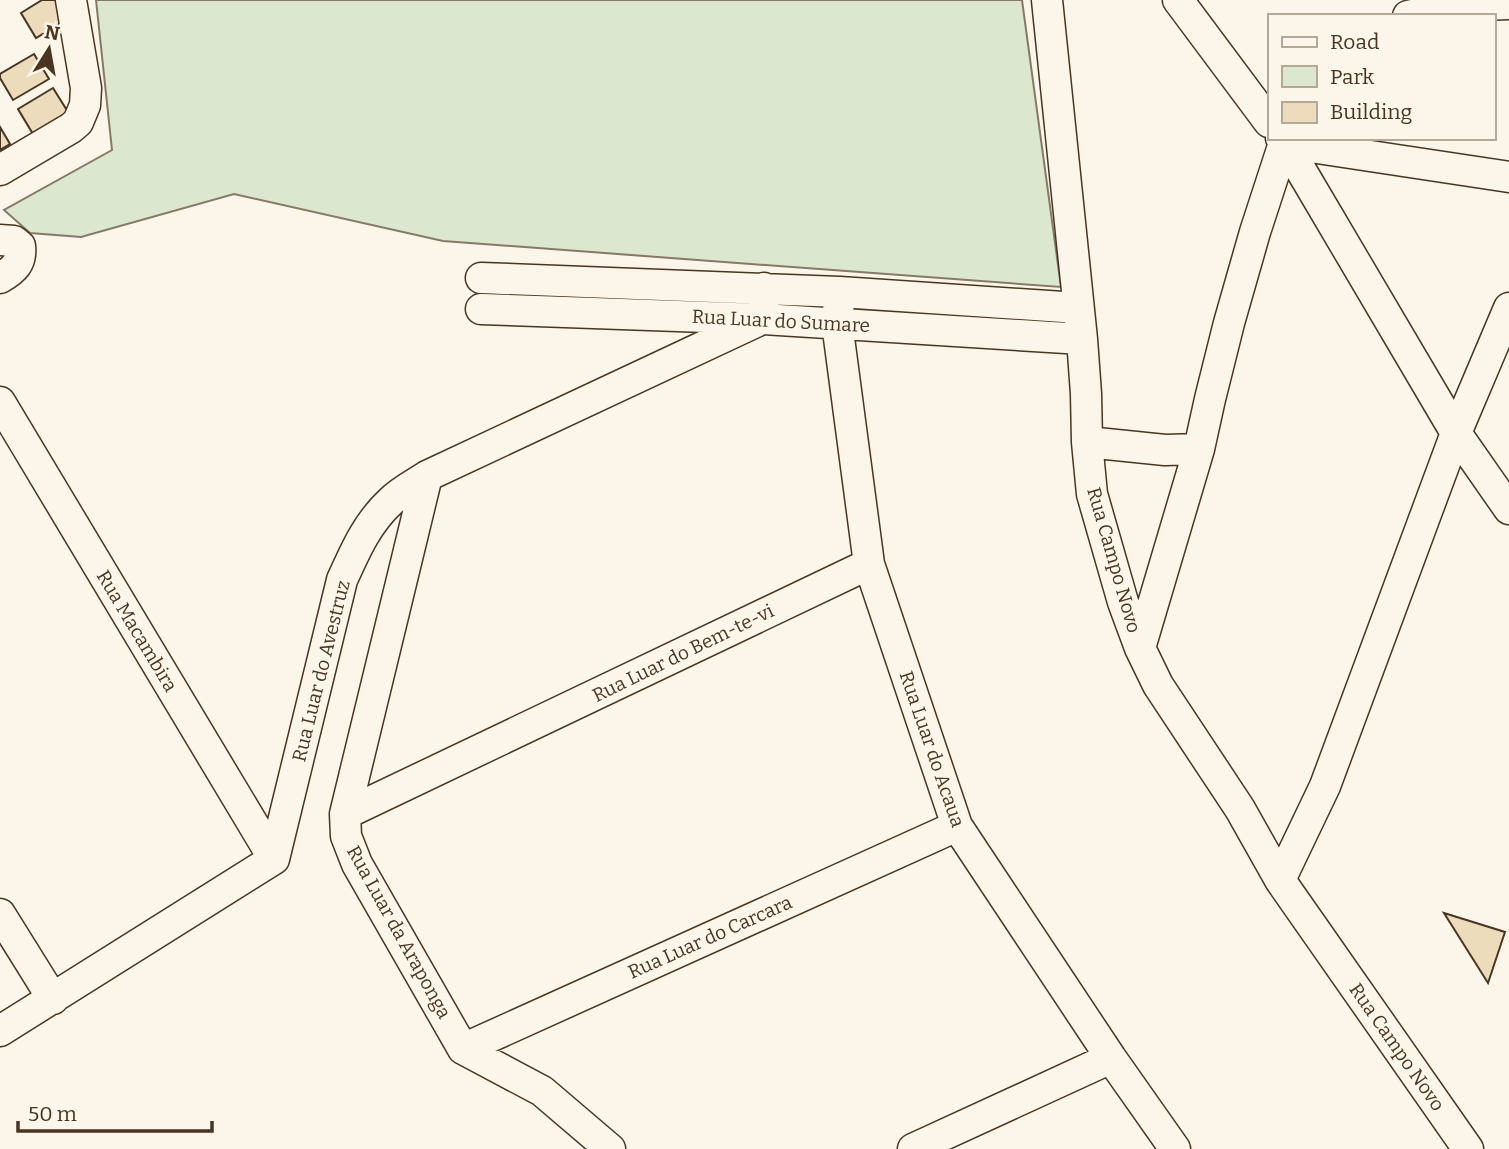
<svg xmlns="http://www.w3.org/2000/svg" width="1509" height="1149" viewBox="0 0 1509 1149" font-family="Bitter,serif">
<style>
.green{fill:#dce7d0;stroke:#887966;stroke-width:2}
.building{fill:#ecdcbc;stroke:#4a3520;stroke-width:2}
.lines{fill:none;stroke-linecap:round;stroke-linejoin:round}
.minor-casing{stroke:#4a3520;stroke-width:33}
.minor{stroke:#fbf6e9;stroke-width:30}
.labels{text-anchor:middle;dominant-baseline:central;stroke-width:5;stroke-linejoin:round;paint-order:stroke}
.street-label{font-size:19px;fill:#4a3520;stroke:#fbf6e9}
</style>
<rect width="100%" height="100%" fill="#fbf6e9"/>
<path class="green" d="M 96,0 L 1022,0 L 1061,287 L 443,241 L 234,194 L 81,237 L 30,233 L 4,210 L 112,150 Z"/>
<path class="building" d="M 42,0 L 62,0 L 72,16 L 36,38 L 21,13 Z
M 34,54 L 49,79 L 13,100 L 0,78 L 0,74 Z
M 53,88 L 68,112 L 33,134 L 18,109 Z
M 0,127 L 10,144 L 0,150 Z
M 1444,913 L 1505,932 L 1488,983 Z"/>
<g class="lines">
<g class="minor-casing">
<path id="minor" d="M 1047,0 L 1082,339 L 1086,394 L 1087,442 L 1092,494 L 1123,602 L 1140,648 L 1158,685 L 1240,809 L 1280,880 L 1468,1149
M 1178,0 L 1269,122
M 1408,16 L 1453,6 L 1509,4
M 1281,138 L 1295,160 L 1456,433 L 1509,509
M 0,170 L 71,128 L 78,122 L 85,105 L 86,88 L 71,0
M 0,240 L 14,241 L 20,246 C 22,263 14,270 0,278
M 481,278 L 840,292 L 1078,308
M 840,292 L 837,323 L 869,564 L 957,826 L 1111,1058 L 1175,1149
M 481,309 L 762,319 L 1082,339
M 0,402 L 274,859
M 1087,442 L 1165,450 L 1199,449
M 427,476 L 345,814 L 346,836 L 357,864 L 463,1049 L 542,1091 L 610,1149
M 1140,648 L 1199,449 L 1210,399 L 1229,323 L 1255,232 L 1284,143 L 1509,177
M 345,814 L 869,564
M 1280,880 L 1325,786 L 1456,433 L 1509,308
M 0,914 L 53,999
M 0,1031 L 274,859 L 342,580 C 355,551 367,523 391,501 C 401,491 415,484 427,476 L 762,319 L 764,288
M 463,1049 L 957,826
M 913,1149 L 1111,1058"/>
</g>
<use href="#minor" class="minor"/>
</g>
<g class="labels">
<g class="street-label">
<text transform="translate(781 321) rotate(3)">Rua Luar do Sumare</text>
<text transform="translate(1114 560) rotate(74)">Rua Campo Novo</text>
<text transform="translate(137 631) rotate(59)">Rua Macambira</text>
<text transform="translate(683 653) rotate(-26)">Rua Luar do Bem-te-vi</text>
<text transform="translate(321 671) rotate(-76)">Rua Luar do Avestruz</text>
<text transform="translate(932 749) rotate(71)">Rua Luar do Acaua</text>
<text transform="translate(399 932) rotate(61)">Rua Luar da Araponga</text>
<text transform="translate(710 937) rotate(-24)">Rua Luar do Carcara</text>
<text transform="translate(1397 1047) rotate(55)">Rua Campo Novo</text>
</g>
</g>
<rect x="1268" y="14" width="228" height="126" fill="#fbf6e9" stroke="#b4a999" stroke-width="2"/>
<rect x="1282" y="37" width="35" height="10" fill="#fbf6e9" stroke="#b4a999" stroke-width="2"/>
<text x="1330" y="49" font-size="21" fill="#4a3520">Road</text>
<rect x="1282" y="66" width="35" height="21" fill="#dce7d0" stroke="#b4a999" stroke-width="2"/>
<text x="1330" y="84" font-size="21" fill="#4a3520">Park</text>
<rect x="1282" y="102" width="35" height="21" fill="#ecdcbc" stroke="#b4a999" stroke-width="2"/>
<text x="1330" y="119" font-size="21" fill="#4a3520">Building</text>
<g transform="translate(49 49) rotate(11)" stroke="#fbf6e9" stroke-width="5" paint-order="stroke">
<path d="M0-5L12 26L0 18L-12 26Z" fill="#4a3520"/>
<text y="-10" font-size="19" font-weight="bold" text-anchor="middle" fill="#4a3520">N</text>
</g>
<path d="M18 1121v10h194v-10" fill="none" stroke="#4a3520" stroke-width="3.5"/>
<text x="28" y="1121" font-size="21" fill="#4a3520" stroke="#fbf6e9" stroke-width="5" paint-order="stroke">50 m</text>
</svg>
